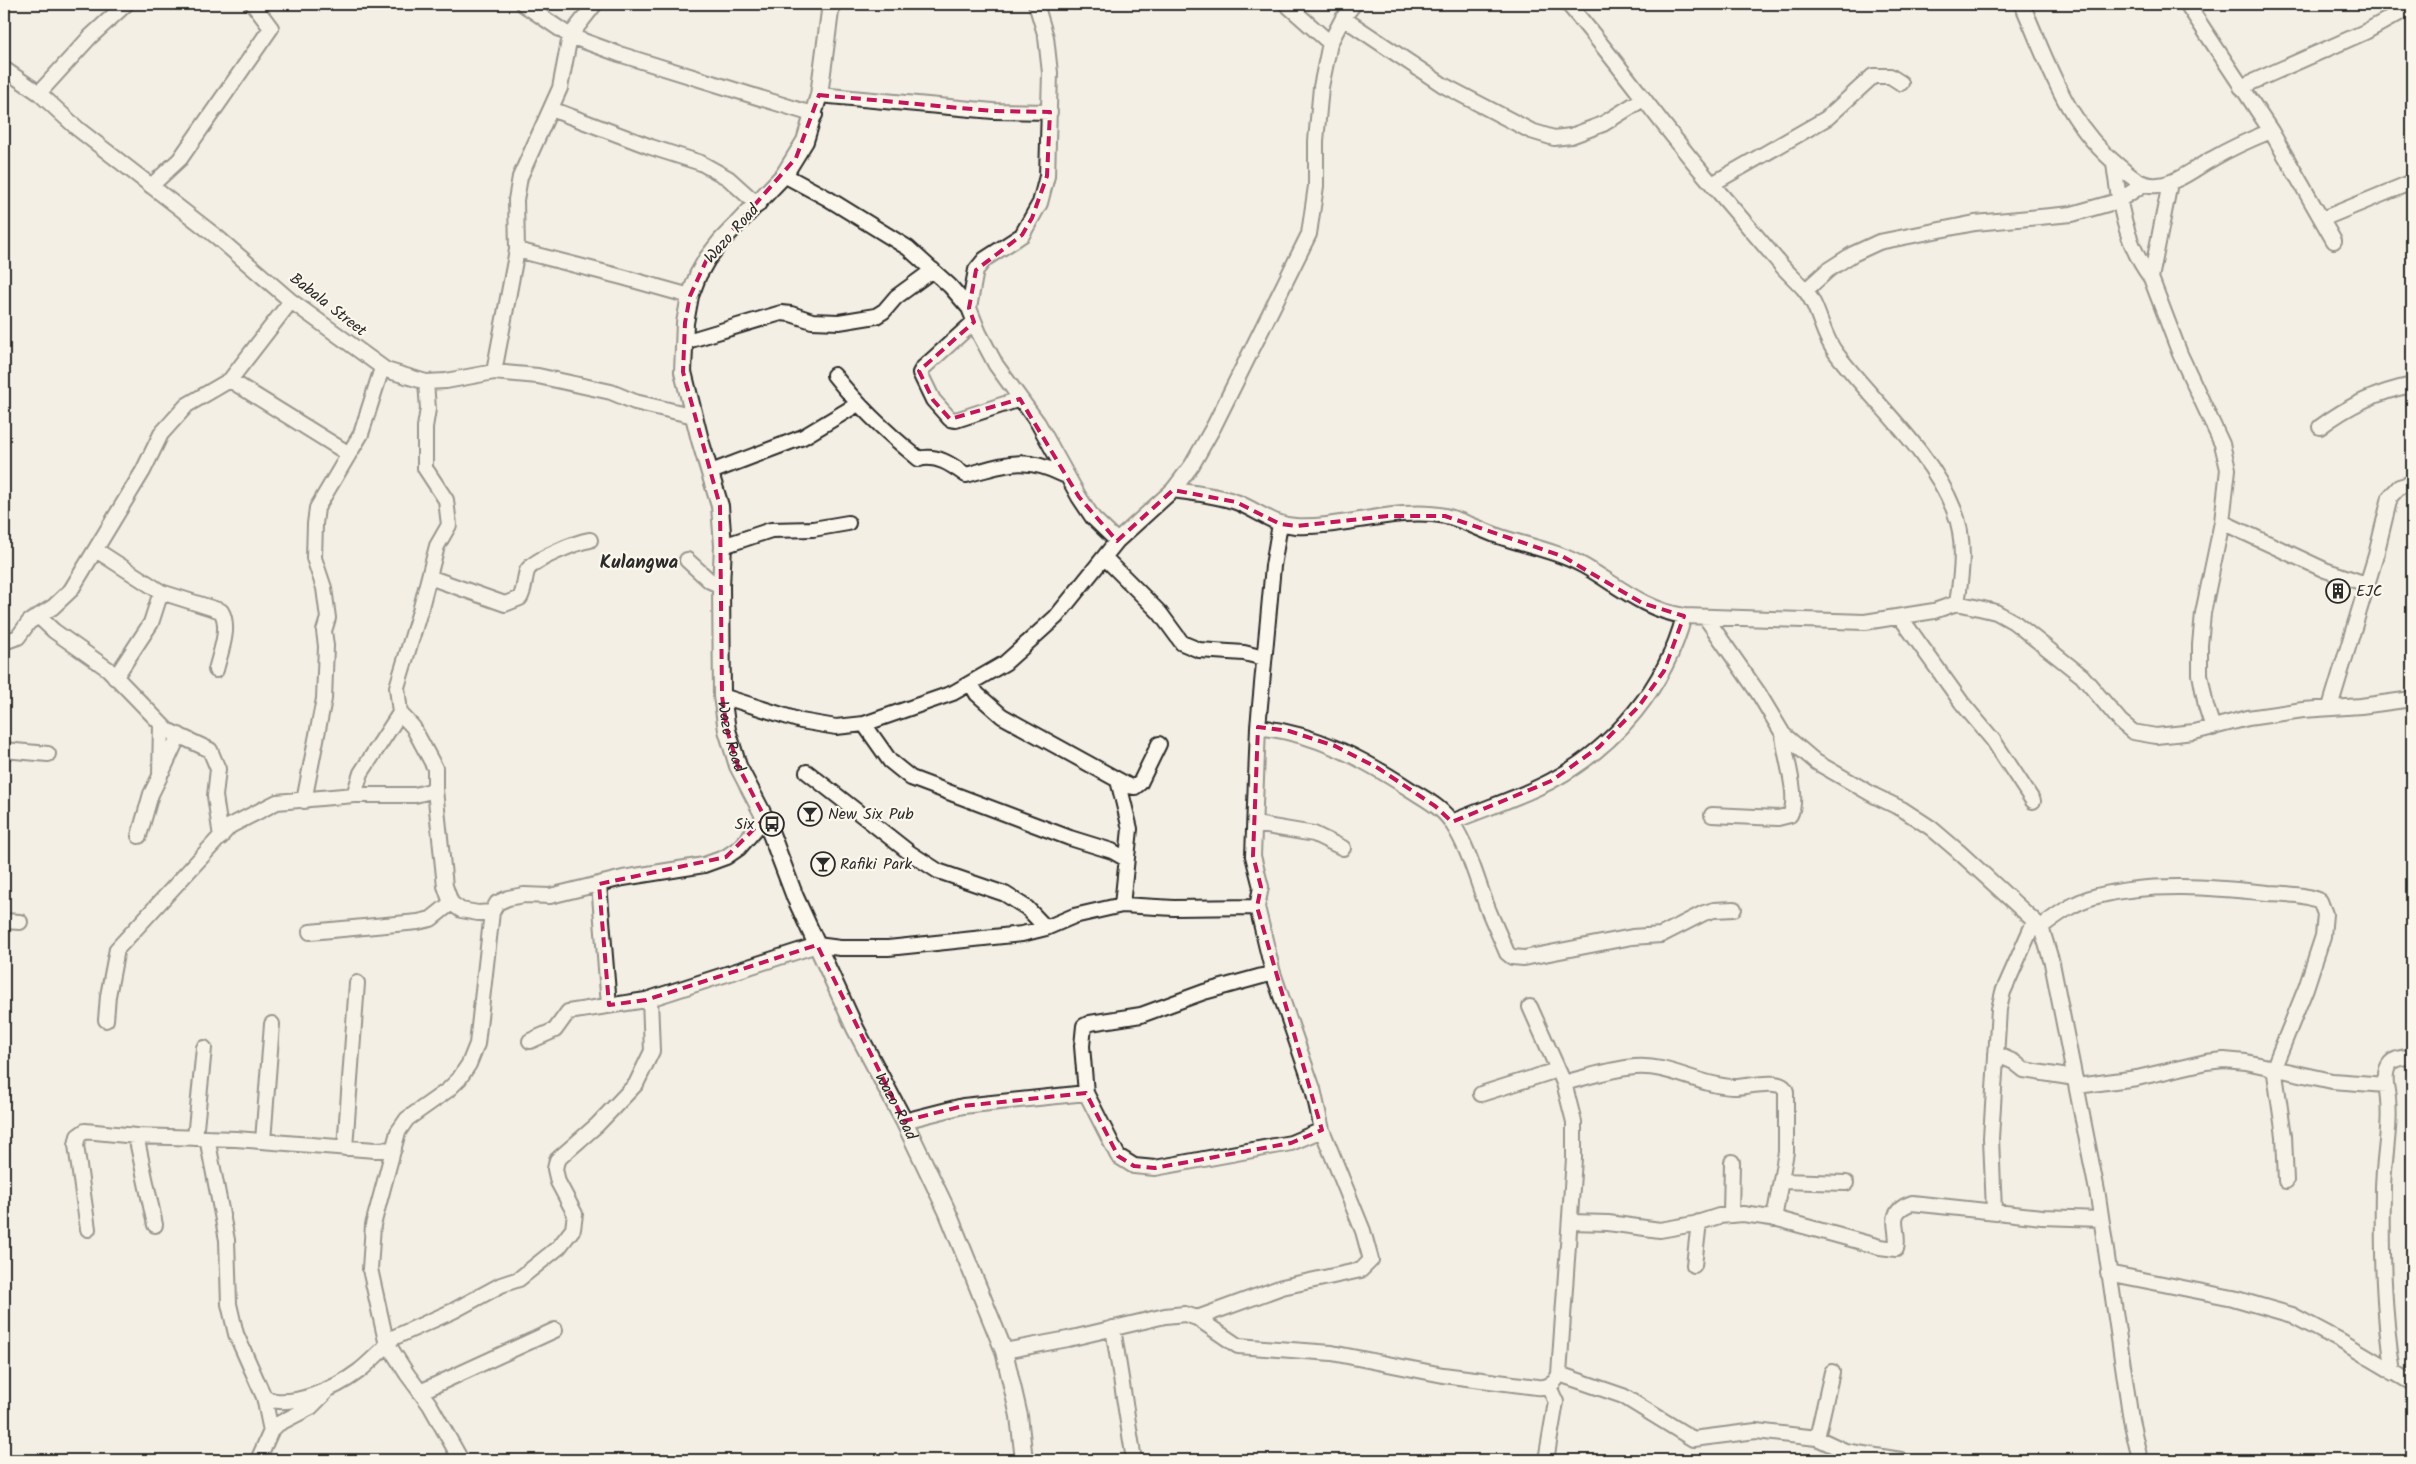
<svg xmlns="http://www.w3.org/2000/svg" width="2416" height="1464" viewBox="0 0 2416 1464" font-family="Kalam,sans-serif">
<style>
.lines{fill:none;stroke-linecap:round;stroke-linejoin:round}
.minor-casing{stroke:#2b2b2b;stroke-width:18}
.major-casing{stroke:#2b2b2b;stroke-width:20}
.minor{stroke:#fbf7ec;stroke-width:14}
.major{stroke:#fbf7ec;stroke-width:16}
.marked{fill:none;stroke:#c2185b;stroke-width:4;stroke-dasharray:10 6;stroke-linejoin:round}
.labels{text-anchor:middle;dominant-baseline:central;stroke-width:4.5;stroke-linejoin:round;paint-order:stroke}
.street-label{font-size:16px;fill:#2b2b2b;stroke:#fbf7ec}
.poi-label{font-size:16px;fill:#2b2b2b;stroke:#fbf7ec;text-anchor:start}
.quarter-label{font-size:19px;font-weight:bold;fill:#2b2b2b;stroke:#fbf7ec}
</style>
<rect width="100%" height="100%" fill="#f3efe4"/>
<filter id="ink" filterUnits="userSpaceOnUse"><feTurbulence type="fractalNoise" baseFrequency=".02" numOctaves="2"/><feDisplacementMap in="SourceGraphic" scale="10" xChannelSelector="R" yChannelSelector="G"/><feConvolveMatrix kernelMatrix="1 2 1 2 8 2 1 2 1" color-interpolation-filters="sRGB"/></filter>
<g filter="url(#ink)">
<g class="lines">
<g class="minor-casing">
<path id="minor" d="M 523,4 L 570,36 L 619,54 L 815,115
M 1286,4 L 1330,43
M 1568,4 C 1618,62 1662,126 1712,184 C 1735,211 1758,238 1781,265 C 1788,273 1797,281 1804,289 C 1820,307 1821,334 1836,353 C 1874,403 1931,451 1954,510 C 1966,539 1962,573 1957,603
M 2022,4 C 2050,67 2065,123 2121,168 C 2131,177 2143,187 2158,185 C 2178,183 2195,168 2212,159 C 2231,148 2251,139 2271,131
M 2187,4 L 2271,131 L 2334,241
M 1343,18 L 1443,85 L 1531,131 L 1554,138 L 1571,136 L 1603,124 L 1643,99
M 4,69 L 39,93 L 78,129 L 217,237 L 291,301 L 386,370 L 426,382 L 446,381 L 494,372 L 538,376 L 611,392 L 635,402 L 694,416
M 2241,87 L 2365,32 L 2412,6
M 39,93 L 90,37 L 126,4
M 819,95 L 993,111 L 1050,112
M 551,109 L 651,147 L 701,163 L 728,178 L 758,205
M 2114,163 C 2119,204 2126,245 2151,278
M 784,175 L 827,198 L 908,248 L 950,286 L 969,308 L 979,333 L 996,365 L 1038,423 L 1079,497 L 1093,518 L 1117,541
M 2170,183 L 2151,278 L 2180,354 L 2222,444 L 2228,469 L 2222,522 L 2203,613 L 2200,645 L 2200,674 L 2206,706 L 2213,728
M 1712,184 L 1827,118 L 1873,76 L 1890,76 L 1901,83
M 151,186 L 180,159 L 271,28 L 253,4
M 2322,219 L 2412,182
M 517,250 L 622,277 L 690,296
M 1806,290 L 1828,270 L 1853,254 L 1879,242 L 1975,223 L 2072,214 L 2118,201 L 2144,184
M 969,308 L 976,270 L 985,259 L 1022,235 L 1040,203 L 1047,176 L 1050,73 L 1046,37 L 1036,4
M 974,322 L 923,368 L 920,373 L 933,400 L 950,419 L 956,420 L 1020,399
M 684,342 L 781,313 L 791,314 L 812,321 L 839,322 L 876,316 L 884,311 L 896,297 L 933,270
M 494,372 L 517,250 L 516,200 L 520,177 L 560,88 L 570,36 L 595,4
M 834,375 C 859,407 888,434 919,459 C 937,454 952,465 966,475 C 1006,464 1025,455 1064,475
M 230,380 L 349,454 L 317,508 L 315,524 L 314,558 L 324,588 L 328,618 L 324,631 L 326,646 L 324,699 L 304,801
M 426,382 L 428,409 L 425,427 L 425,468 L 446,500 L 449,525 L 437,546 L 420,611 L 397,687 L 400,713 L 413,727 L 435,768 L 435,790 L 445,886 L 451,903 L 461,910 L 478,913 L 492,912
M 2320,427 C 2349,405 2377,392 2412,385
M 349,454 L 361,434 L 382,368
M 711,472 L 803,437 L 858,404
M 1173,490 C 1193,493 1216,495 1236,502 C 1257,510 1271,524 1295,526 C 1342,529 1398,506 1445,516 C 1463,520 1481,530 1498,536 C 1527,546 1557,551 1584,566 C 1617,585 1645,610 1684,616 L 1865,622 L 1934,611 L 1957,603 L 1975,607 L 1996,612 L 2014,622 L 2082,676 L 2121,722 L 2133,732 L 2156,736 L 2194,732 L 2248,718 L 2303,710 L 2361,706 L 2412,699
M 2222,522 L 2325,570 L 2366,584
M 723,546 L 771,530 L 813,529 L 848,523
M 96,550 L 161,592 L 221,611 C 231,627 220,653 216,670
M 1104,557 L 1160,613 L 1182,643 L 1199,650 L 1244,653 L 1264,658
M 687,560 L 710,581 L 721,586
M 429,577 L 505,604 L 520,598 C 525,589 524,580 527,571 C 532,560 577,542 590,540
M 38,616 L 54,631 L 108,669 L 167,730 L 210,750 L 218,769 L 215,796 L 221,837
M 1706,618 L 1759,694 L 1783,734 L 1816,762 L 1875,796 L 1902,809 L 1931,828 L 1958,851 L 2041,927 L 2052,963 L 2098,1196 L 2131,1420 L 2140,1460
M 1901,618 L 1962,703 L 1993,740 L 2033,801
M 4,642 L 18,637 L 29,622 L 53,607 L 71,590 L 143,471 L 161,434 L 187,405 L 230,380 L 291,301
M 115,678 L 151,623 L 161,592
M 971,684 L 977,694 L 1002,716 L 1129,786 L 1135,787 L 1140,783 L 1159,744
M 722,696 L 801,721 L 836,727 L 864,724 L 953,693 L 1005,663 L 1056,617 L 1117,541 L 1173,490 L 1192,465 L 1214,426 L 1309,234 L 1316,186 L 1316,141 L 1321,87 L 1330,43 L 1343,18 L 1354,4
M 2330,707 L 2376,555 L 2390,497 L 2399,487 L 2412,483
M 864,724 L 890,761 L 911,778 L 1070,838 L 1112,851 L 1126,859
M 1258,727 C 1317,734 1362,758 1411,790 C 1425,799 1443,808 1452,823 C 1468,847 1476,877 1486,904 C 1492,920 1500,936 1507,953 L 1512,957 L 1524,958 L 1632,937 L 1661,935 L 1704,913 L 1714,910 L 1734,909
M 4,750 L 48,754
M 163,770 L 179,735
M 807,772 L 910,853 L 938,871 L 1005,894 L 1027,908 L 1046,928
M 1118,780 L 1130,829 L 1122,905
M 354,795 L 361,773 L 400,713
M 1712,815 L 1778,818 L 1790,815 C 1800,796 1784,756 1783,734
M 1452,822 C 1485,808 1519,798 1551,781 C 1615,747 1666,686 1684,616
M 1255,824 L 1314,834 L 1343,848
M 139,836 L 151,794 L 160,776 L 161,725
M 599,884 L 609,1005
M 4,921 L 20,922
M 2041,927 C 2058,914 2074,902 2097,896 C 2151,882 2212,887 2268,893 C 2285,894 2303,894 2320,901 L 2325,914 L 2323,936 L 2306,988 L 2274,1067 L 2284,1136 L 2286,1181
M 310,932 L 418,922 L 431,919 L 451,903
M 1273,973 L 1204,992 L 1141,1015 L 1090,1023 L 1084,1026 L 1082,1046 L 1086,1093 L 1118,1156 L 1134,1166 L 1155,1168 L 1291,1143 L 1322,1130
M 106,1020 L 108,996 L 117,949 L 230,826 L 277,802 L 354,795 L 415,795 L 435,790
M 530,1041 L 555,1030 L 568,1012 L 646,1000 L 817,945 L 840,948 L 888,948 L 1022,934 L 1046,928 L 1074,916 L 1122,905 L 1174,908 L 1257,907
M 1996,1054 L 2014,1062 L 2024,1070 L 2075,1078
M 1564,1083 C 1587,1077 1611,1069 1635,1067 C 1669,1064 1700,1086 1733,1087 C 1745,1088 1783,1076 1786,1092 L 1786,1152 L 1774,1219
M 2386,1085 C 2393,1119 2384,1153 2383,1187 C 2382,1250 2383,1312 2393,1373
M 2077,1086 L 2137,1078 L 2206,1062 L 2224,1060 L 2246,1062 L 2332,1081 L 2386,1085 C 2384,1064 2391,1057 2412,1057
M 1481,1094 L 1557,1070
M 904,1121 L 963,1106 L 1086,1093
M 136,1136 L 155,1225
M 195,1138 L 204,1048
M 207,1138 L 227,1240 L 229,1304 L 236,1334 L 264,1397 C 289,1411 338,1387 359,1371 C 369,1363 379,1353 388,1344
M 263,1141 L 272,1024
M 345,1148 L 357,983
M 1783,1181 L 1846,1183
M 1994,1211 L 1991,1138 L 1999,1009 L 2003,992 L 2034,922
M 1731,1215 L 1732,1162
M 1570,1222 L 1608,1223 L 1660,1230 L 1694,1224 L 1719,1216 L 1743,1214 L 1778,1219 L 1880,1247 L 1896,1249 C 1901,1229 1883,1213 1912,1203 L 2042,1217 L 2101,1219
M 88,1229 L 76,1145 L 78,1136 L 85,1131 L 136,1136 L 236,1139 L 375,1150 L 394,1149
M 1694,1265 L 1699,1222
M 2108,1273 L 2233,1298 L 2292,1315 L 2341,1341 L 2412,1383
M 1197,1318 L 1282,1287 L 1361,1270 L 1371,1260 L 1363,1231 L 1322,1130 L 1313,1089 L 1273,973 L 1257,907 L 1261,887 L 1253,856 L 1258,727 L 1273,566 L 1280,524
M 1113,1328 L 1134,1460
M 386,1341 L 453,1311 L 501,1285 L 519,1279 L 559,1247 L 573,1229 L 575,1214 L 558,1182 L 555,1169 L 557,1160 L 597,1125 L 636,1084 L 652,1051 L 650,999
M 1004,1351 L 1068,1339 L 1165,1316 L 1185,1314 L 1197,1318 L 1238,1346 L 1332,1353 L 1443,1375 L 1537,1387 C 1548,1388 1555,1384 1559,1374 L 1574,1159 L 1574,1122 L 1564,1083 L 1530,1007
M 1559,1374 L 1623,1396 L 1693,1439 L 1756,1431 L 1817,1438 L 1845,1451 L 1901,1460
M 420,1392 L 555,1330
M 264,1397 L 271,1431
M 1817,1438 L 1832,1372
M 258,1460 L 271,1431 L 278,1424 L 311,1407 L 325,1393
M 461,1460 L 430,1405 L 407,1374 L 386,1341 L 370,1269 L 373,1225 L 398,1132 L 407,1119 L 448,1090 L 459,1079 L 469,1064 L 477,1044 L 492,912 L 497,903 L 508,898 L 524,895 L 550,896 L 623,878 L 704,865 L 726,857 L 739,848 L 765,818
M 1546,1460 L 1556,1402 L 1549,1387"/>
</g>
<g class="major-casing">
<g id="major">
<path id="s1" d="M 831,4 L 819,95 L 805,141 L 784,175 L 721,241 L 707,259 L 698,275 L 690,296 L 685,323 L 683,372 L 700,440 L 720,506 L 723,546 L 721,586 L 722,696 L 727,730 L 738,766 L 765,818 L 795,897 L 855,1028 L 904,1121 L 947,1211 L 1004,1351 L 1019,1416 L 1024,1460"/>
</g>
</g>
<use href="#minor" class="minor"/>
<use href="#major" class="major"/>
</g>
</g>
<path d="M0 0H2416V1464H0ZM 819,95 L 993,111 L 1050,112 L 1047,176 L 1032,218 L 1022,235 L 976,270 L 969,308 L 974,322 L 919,371 L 933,400 L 950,419 L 1020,399 L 1079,497 L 1117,541 L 1173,490 L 1236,502 L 1280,524 L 1297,526 L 1388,516 L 1445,516 L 1562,556 L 1642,603 L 1684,616 L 1664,671 L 1639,706 L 1599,747 L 1551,781 L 1452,822 L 1435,806 L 1378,768 L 1335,746 L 1289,731 L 1258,727 L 1253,856 L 1261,887 L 1257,907 L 1322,1130 L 1291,1143 L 1155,1168 L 1134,1166 L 1118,1156 L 1086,1093 L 963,1106 L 904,1121 L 817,945 L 646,1000 L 609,1005 L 599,884 L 726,857 L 765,818 L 738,766 L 727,730 L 722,696 L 720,506 L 683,372 L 685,323 L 690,296 L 707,259 L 796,158 Z" fill="#f3efe4" fill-opacity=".55" fill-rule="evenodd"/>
<path class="marked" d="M 819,95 L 993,111 L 1050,112 L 1047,176 L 1032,218 L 1022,235 L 976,270 L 969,308 L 974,322 L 919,371 L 933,400 L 950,419 L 1020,399 L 1079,497 L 1117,541 L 1173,490 L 1236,502 L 1280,524 L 1297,526 L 1388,516 L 1445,516 L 1562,556 L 1642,603 L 1684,616 L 1664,671 L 1639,706 L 1599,747 L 1551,781 L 1452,822 L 1435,806 L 1378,768 L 1335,746 L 1289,731 L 1258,727 L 1253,856 L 1261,887 L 1257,907 L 1322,1130 L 1291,1143 L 1155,1168 L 1134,1166 L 1118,1156 L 1086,1093 L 963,1106 L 904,1121 L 817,945 L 646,1000 L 609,1005 L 599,884 L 726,857 L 765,818 L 738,766 L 727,730 L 722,696 L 720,506 L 683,372 L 685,323 L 690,296 L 707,259 L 796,158 Z"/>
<defs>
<g id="building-ring" transform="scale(1.25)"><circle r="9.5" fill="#fbf7ec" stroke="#2b2b2b" stroke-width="1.5"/><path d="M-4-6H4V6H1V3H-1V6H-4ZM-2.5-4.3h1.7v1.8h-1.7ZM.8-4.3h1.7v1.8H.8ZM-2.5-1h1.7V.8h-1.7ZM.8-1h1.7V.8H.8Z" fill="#2b2b2b"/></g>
<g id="bar-ring" transform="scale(1.25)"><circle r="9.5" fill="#fbf7ec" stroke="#2b2b2b" stroke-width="1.5"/><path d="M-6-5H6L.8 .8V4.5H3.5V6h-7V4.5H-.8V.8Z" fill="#2b2b2b"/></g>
<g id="bus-ring" transform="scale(1.25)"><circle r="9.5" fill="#fbf7ec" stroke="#2b2b2b" stroke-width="1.5"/><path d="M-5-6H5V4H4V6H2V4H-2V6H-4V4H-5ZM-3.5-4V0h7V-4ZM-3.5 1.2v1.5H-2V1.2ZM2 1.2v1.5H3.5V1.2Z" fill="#2b2b2b"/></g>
</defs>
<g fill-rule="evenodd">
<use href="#building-ring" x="2338" y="591"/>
<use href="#bar-ring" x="810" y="814"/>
<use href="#bus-ring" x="772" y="824"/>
<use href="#bar-ring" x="823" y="864"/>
</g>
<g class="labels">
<g class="street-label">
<text transform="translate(732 234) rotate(-48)">Wazo Road</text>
<text transform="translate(328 305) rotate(38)">Babala Street</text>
<text stroke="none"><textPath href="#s1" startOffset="782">Wazo Road</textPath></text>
<text stroke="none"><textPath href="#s1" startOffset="1188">Wazo Road</textPath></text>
</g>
<g class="poi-label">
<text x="2356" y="591">EJC</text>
<text x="828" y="814">New Six Pub</text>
<text x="754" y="824" text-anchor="end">Six</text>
<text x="840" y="864">Rafiki Park</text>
</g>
<g class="quarter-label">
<text x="639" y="563">Kulangwa</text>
</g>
</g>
<rect width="2416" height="1464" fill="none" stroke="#fbf7ec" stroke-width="20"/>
<rect x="10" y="10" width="2396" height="1444" fill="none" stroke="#2b2b2b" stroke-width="2" filter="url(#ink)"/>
</svg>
